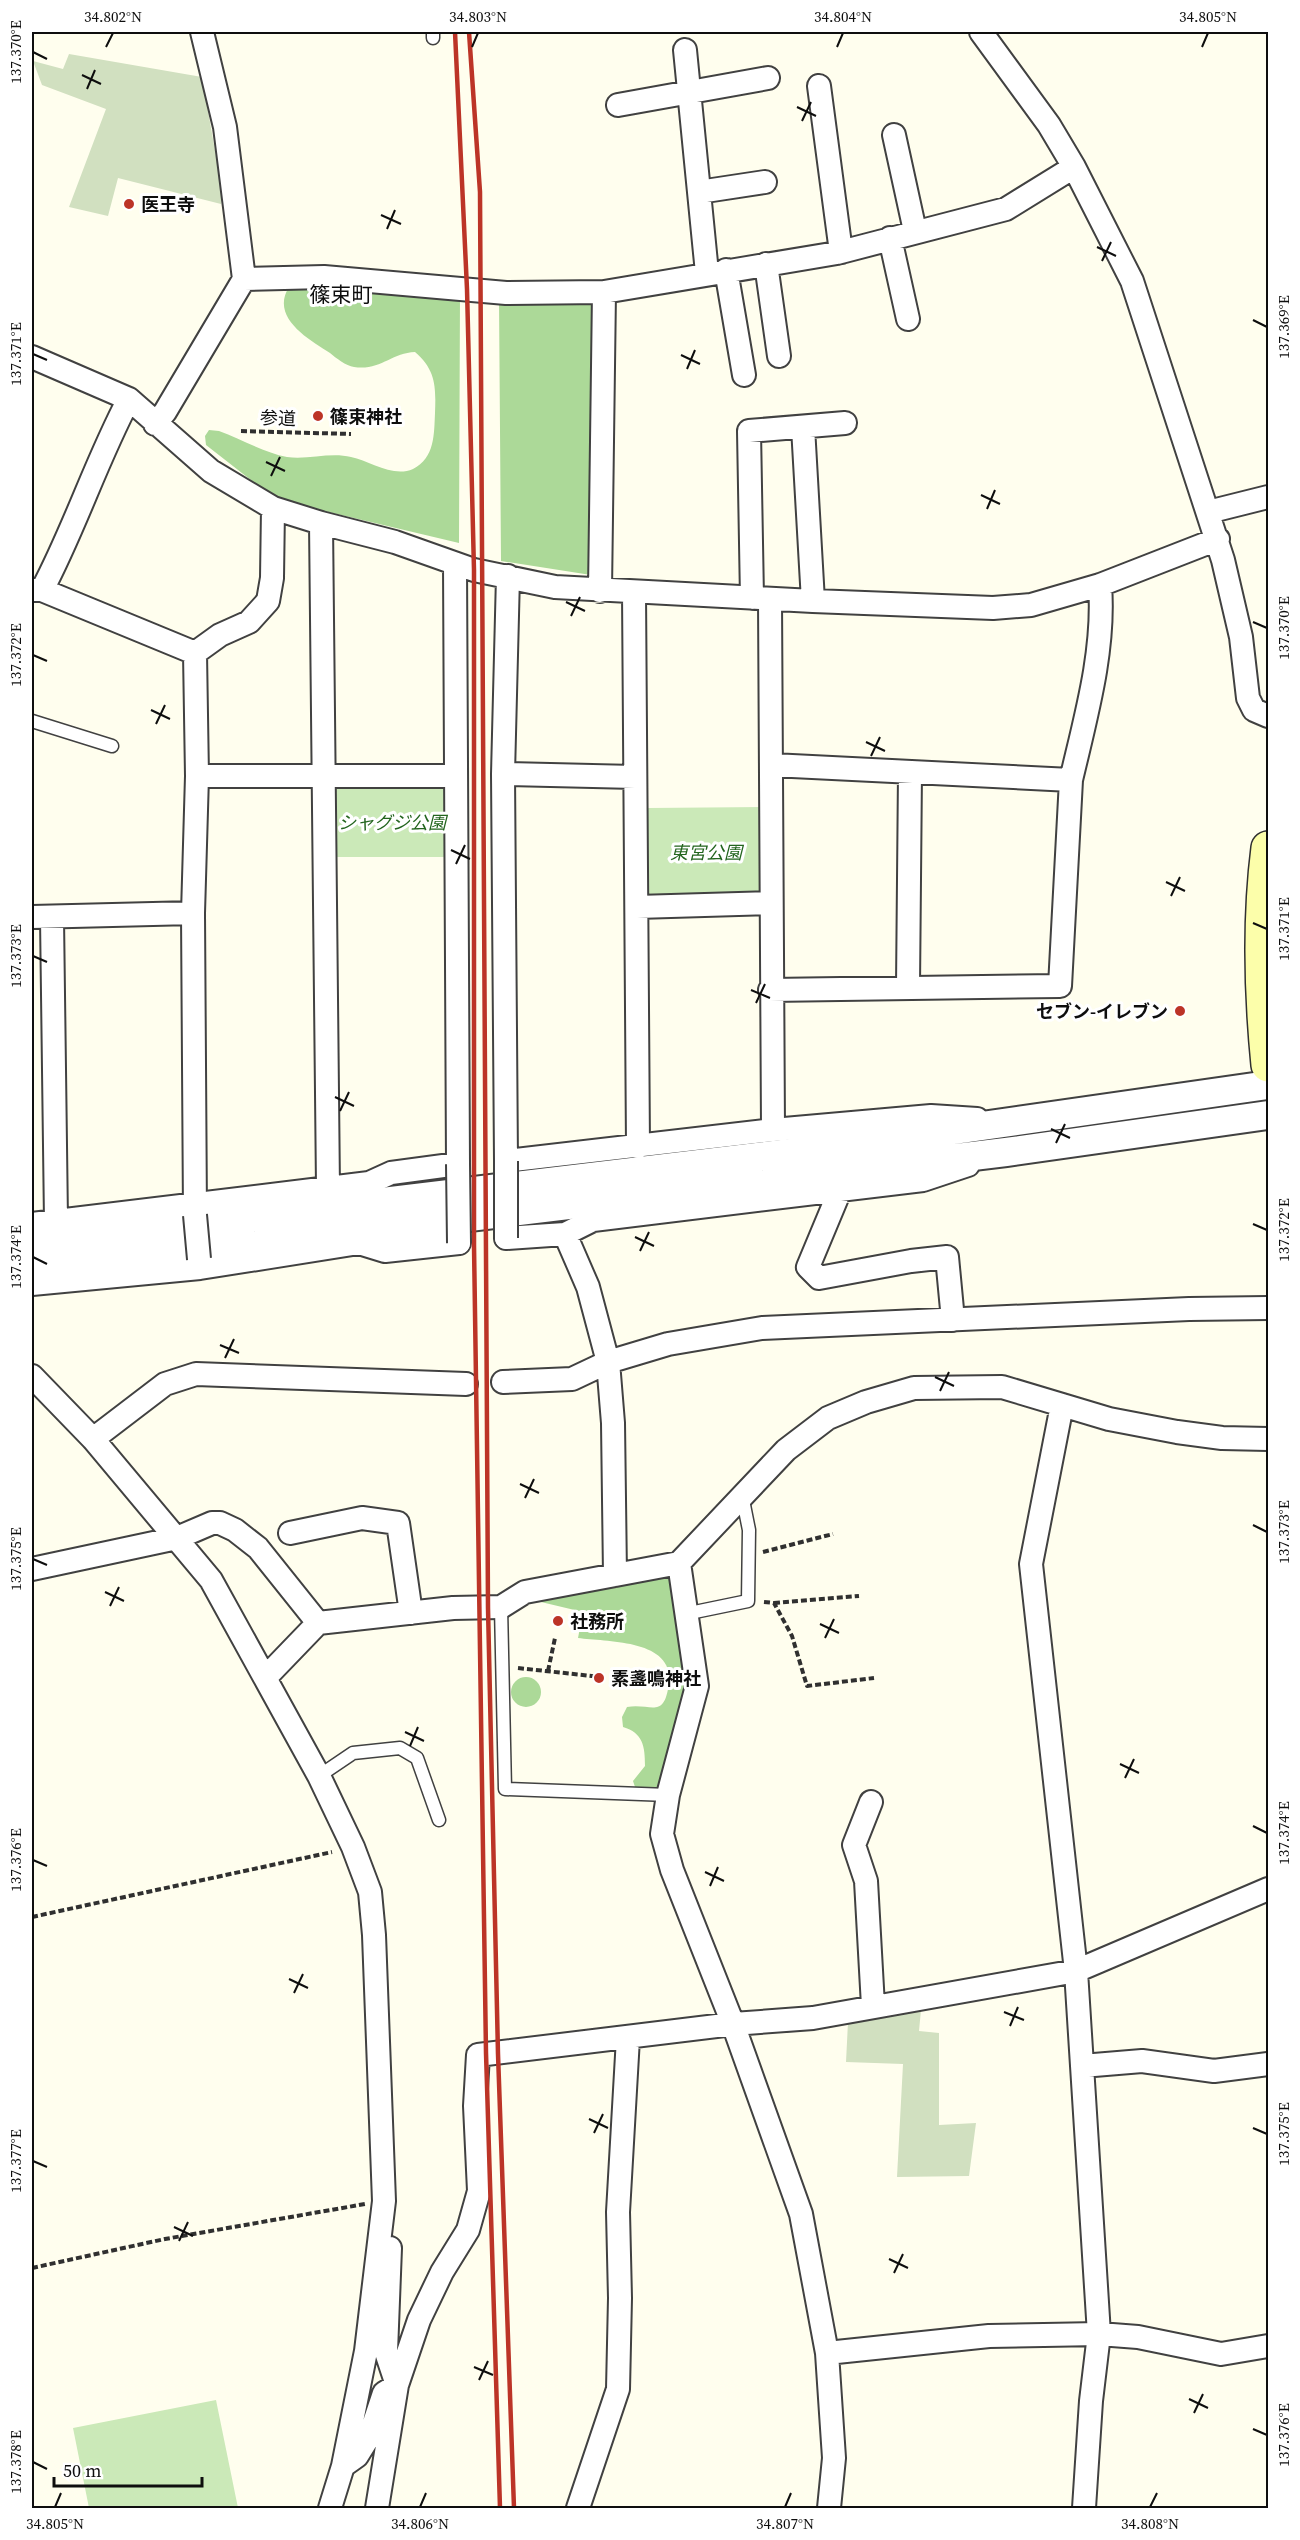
<svg xmlns="http://www.w3.org/2000/svg" width="1300" height="2540" viewBox="0 0 1300 2540" font-family="'Source Serif 4','Noto Sans JP',serif">
<style>
.green{fill:#cbe9b8}
.forest{fill:#acd998}
.cemetery{fill:#d1e0c0}
.lines{fill:none;stroke-linecap:round;stroke-linejoin:round}
.service-casing{stroke:#414141;stroke-width:15}
.minor-casing{stroke:#414141;stroke-width:26}
.tertiary-casing{stroke:#414141;stroke-width:32}
.secondary-casing{stroke:#303030;stroke-width:36}
.path{stroke:#303030;stroke-width:4;stroke-dasharray:6 3;stroke-linecap:butt}
.service{stroke:#fff;stroke-width:12}
.minor{stroke:#fff;stroke-width:22}
.tertiary{stroke:#fff;stroke-width:28}
.secondary{stroke:#fcfeaa;stroke-width:33}
.rail{stroke:#bc3427;stroke-width:4.5}
.minor-bridge-casing{stroke:#414141;stroke-width:26;stroke-linecap:butt}
.minor-bridge{stroke:#fff;stroke-width:22}
.ticks{fill:none;stroke:#0e0e0e;stroke-width:2}
.poi-dot{fill:#bc3427;stroke:#fff;stroke-width:2}
.labels{text-anchor:middle;dominant-baseline:central;stroke-width:6;stroke-linejoin:round;paint-order:stroke}
.poi-label{font-size:18px;font-weight:bold;fill:#0e0e0e;stroke:#fff;text-anchor:start}
.street-label{font-size:18px;fill:#0e0e0e;stroke:#fff}
.park-label{font-size:18px;font-style:italic;fill:#23651e;stroke:#fff}
.quarter-label{font-size:21px;fill:#0e0e0e;stroke:#fff}
.neatline{fill:none;stroke:#0e0e0e;stroke-width:2}
.ticks-label{font-size:15px;text-anchor:middle;fill:#0e0e0e}
</style>
<rect width="100%" height="100%" fill="#fffeee"/>
<path class="green" d="M 336,787 L 448,787 L 448,857 L 336,857 Z
M 764,807 L 765,895 L 648,896 L 648,808 Z
M 216,2400 L 238,2508 L 89,2508 L 73,2428 Z"/>
<path class="forest" d="M 321,283 L 460,295 L 459,543 L 295,504 L 270,495 L 206,445 L 205,436 L 209,430 L 219,431 C 241,439 265,453 287,457 C 308,460 330,452 351,457 C 370,461 393,478 413,469 C 435,458 434,434 435,413 C 436,387 436,370 415,352 C 391,353 380,371 354,367 C 346,366 336,358 330,353 C 308,339 270,317 289,287 Z
M 499,299 L 591,299 L 591,575 L 501,561 Z
M 673,1573 L 690,1689 L 664,1784 L 658,1788 L 635,1787 L 633,1781 L 645,1766 C 645,1746 643,1733 623,1727 L 622,1717 L 627,1707 C 652,1703 664,1720 669,1683 C 674,1639 607,1642 578,1638 L 583,1612 L 541,1602 L 523,1603 Z
M511 1692a15 15 0 1 1 30 0a15 15 0 1 1-30 0Z"/>
<path class="cemetery" d="M 69,54 L 202,77 L 222,190 L 221,204 L 118,178 L 108,216 L 69,207 L 106,109 L 42,85 L 33,61 L 63,69 Z
M 921,2010 L 919,2031 L 939,2033 L 939,2125 L 976,2123 L 969,2176 L 897,2177 L 903,2064 L 846,2062 L 848,2022 Z"/>
<g class="lines">
<g class="service-casing">
<path id="service" d="M 433,32 L 433,38
M 32,721 L 112,746
M 501,1607 L 505,1789 L 668,1795
M 685,1614 L 748,1601 L 749,1530 L 742,1495
M 319,1776 L 353,1753 L 400,1748 L 417,1758 L 439,1820"/>
</g>
<g class="minor-casing">
<path id="minor" d="M 981,32 L 1049,125 L 1074,167 L 1132,281 L 1223,560 L 1241,637 L 1248,698 L 1254,710 L 1268,716
M 685,50 L 707,273
M 819,86 L 841,252
M 618,105 L 768,78
M 894,135 L 915,231
M 699,192 L 765,182
M 890,238 L 908,319
M 766,264 L 779,356
M 726,270 L 744,375
M 244,279 L 324,277 L 506,293 L 604,292 L 837,253 L 1006,209 L 1074,167
M 32,357 L 129,399 L 211,471 L 273,508 L 321,523 L 395,542 L 474,570 L 555,587 L 813,601 L 993,608 L 1031,605 L 1100,585 L 1218,539
M 155,424 L 165,412 L 244,279 L 225,127 L 202,32
M 803,427 L 813,601
M 1208,512 L 1268,497
M 321,523 L 328,1188
M 508,576 L 503,774 L 635,777
M 32,590 L 42,590 L 195,653
M 42,590 C 75,528 96,461 129,399
M 600,591 L 604,292
M 634,592 L 638,1147
M 752,598 L 749,431 L 845,423
M 770,599 L 773,1130
M 195,653 L 197,776 L 193,913 L 195,1215
M 195,653 L 220,635 L 249,622 L 268,601 L 272,578 L 273,508
M 503,774 L 506,1161 L 773,1130 L 931,1116 L 977,1119
M 197,776 L 456,776
M 1071,780 C 1086,716 1105,650 1100,585
M 637,907 L 771,903
M 32,917 L 193,913
M 52,918 L 56,1221
M 908,986 L 910,772
M 770,990 L 1060,986 L 1071,780 L 772,765
M 841,1188 L 808,1267 L 819,1278 L 911,1261 L 947,1257 L 953,1320
M 32,1224 L 369,1183 L 391,1173 L 458,1164 L 455,564
M 565,1234 L 588,1287 L 608,1362 L 613,1423 L 615,1575
M 506,1238 L 565,1234 L 593,1220 L 923,1180 L 968,1165
M 32,1284 L 200,1268 L 359,1243 L 385,1251 L 459,1243
M 32,1376 L 93,1439 L 211,1580 L 319,1776 L 353,1847 L 370,1892 L 374,1935 L 384,2201 L 366,2351 L 343,2466 L 330,2508
M 503,1382 L 572,1379 L 608,1362 L 668,1344 L 762,1328 L 1189,1309 L 1268,1308
M 1062,1405 L 1031,1564 L 1076,1971 L 1099,2334 L 1091,2401 L 1084,2508
M 93,1439 L 165,1384 L 196,1374 L 466,1384
M 290,1533 L 362,1518 L 398,1523 L 411,1613
M 679,1563 L 697,1686 L 668,1795 L 662,1834 L 672,1870 L 733,2024 L 801,2214 L 827,2353 L 834,2458 L 829,2508
M 32,1569 L 177,1538 L 212,1523 L 220,1523 L 235,1530 L 258,1548 L 318,1623 L 453,1608 L 501,1607 L 525,1592 L 679,1563 L 786,1450 L 828,1418 L 866,1402 L 914,1388 L 1002,1387 L 1109,1419 L 1177,1432 L 1222,1438 L 1268,1439
M 265,1678 L 318,1623
M 871,1802 L 854,1845 L 866,1881 L 873,2006
M 1082,2066 L 1142,2061 L 1214,2071 L 1268,2064
M 390,2248 L 386,2352 L 397,2385
M 827,2353 L 989,2336 L 1099,2334 L 1138,2337 L 1221,2354 L 1268,2346
M 397,2385 L 419,2320 L 442,2272 L 468,2230 L 479,2191 L 475,2106 L 478,2055 L 733,2024 L 813,2018 L 1076,1971 L 1268,1889
M 343,2466 L 357,2456 L 370,2435 L 384,2393 L 397,2385 L 377,2508
M 578,2508 L 618,2389 L 620,2298 L 618,2212 L 628,2038"/>
</g>
<g class="tertiary-casing">
<path id="tertiary" d="M 32,1244 L 807,1151 L 1268,1085
M 32,1270 L 1006,1152 L 1268,1115"/>
</g>
<g class="secondary-casing">
<path id="secondary" d="M 1268,848 C 1259,919 1261,994 1268,1065"/>
</g>
<path class="path" d="M 241,431 L 351,434
M 763,1552 L 833,1534
M 764,1602 L 774,1603 L 792,1636 L 807,1686 L 874,1678
M 774,1603 L 859,1596
M 518,1668 L 601,1677
M 548,1671 L 555,1638
M 32,1917 L 332,1852
M 32,2268 L 165,2239 L 365,2204"/>
<use href="#service" class="service"/>
<use href="#minor" class="minor"/>
<use href="#tertiary" class="tertiary"/>
<use href="#secondary" class="secondary"/>
<path class="rail" d="M 455,32 L 467,289 L 474,570 L 474,1245 L 486,2053 L 500,2508
M 469,32 L 480,192 L 488,1608 L 498,2054 L 514,2508"/>
<g class="minor-bridge-casing">
<path id="minor-bridge" d="M 458,1164 L 459,1243
M 195,1215 L 199,1259
M 506,1238 L 506,1161"/>
</g>
<use href="#minor-bridge" class="minor-bridge"/>
</g>
<path class="ticks" d="M 106,47 L 113,33M 472,47 L 478,33M 837,47 L 843,33M 1202,47 L 1208,33M 33,52 L 47,59M 82,75 L 101,84M 87,89 L 95,70M 797,107 L 816,116M 802,121 L 811,102M 381,215 L 401,224M 387,229 L 395,210M 1097,247 L 1116,256M 1102,261 L 1111,242M 1253,320 L 1267,327M 33,354 L 47,360M 681,355 L 700,364M 687,369 L 695,350M 266,462 L 285,471M 271,476 L 280,457M 981,495 L 1000,504M 987,509 L 995,490M 566,602 L 585,611M 571,616 L 580,597M 1253,622 L 1267,628M 33,655 L 47,661M 151,710 L 170,719M 156,724 L 165,705M 866,742 L 885,751M 871,756 L 880,737M 451,850 L 470,859M 456,864 L 465,845M 1166,882 L 1185,891M 1171,896 L 1180,877M 1253,923 L 1267,929M 33,956 L 47,962M 751,990 L 770,998M 756,1003 L 765,984M 335,1097 L 354,1106M 340,1111 L 349,1092M 1051,1129 L 1070,1138M 1056,1143 L 1065,1124M 1253,1224 L 1267,1230M 635,1237 L 654,1246M 640,1251 L 649,1232M 33,1257 L 47,1264M 220,1345 L 239,1353M 225,1358 L 234,1339M 935,1377 L 954,1386M 940,1391 L 949,1372M 520,1484 L 539,1493M 525,1498 L 534,1479M 1253,1525 L 1267,1532M 33,1559 L 47,1565M 105,1592 L 124,1601M 110,1606 L 119,1587M 820,1624 L 839,1633M 825,1638 L 834,1619M 405,1732 L 424,1741M 410,1746 L 418,1727M 1120,1764 L 1139,1773M 1125,1778 L 1134,1759M 1253,1826 L 1267,1833M 33,1860 L 47,1866M 705,1872 L 724,1881M 710,1886 L 718,1867M 289,1979 L 308,1988M 294,1993 L 303,1974M 1004,2012 L 1024,2020M 1010,2026 L 1018,2007M 589,2119 L 608,2128M 1253,2128 L 1267,2134M 594,2133 L 603,2114M 33,2161 L 47,2167M 174,2227 L 193,2236M 179,2241 L 188,2222M 889,2259 L 908,2268M 894,2273 L 903,2254M 474,2367 L 493,2375M 479,2380 L 488,2361M 1189,2399 L 1208,2408M 1194,2413 L 1203,2394M 1253,2429 L 1267,2435M 33,2462 L 47,2469M 55,2507 L 61,2493M 420,2507 L 426,2493M 785,2507 L 791,2493M 1150,2507 L 1157,2493"/>
<g class="poi-dot">
<circle cx="129" cy="204" r="6"/>
<circle cx="318" cy="416" r="6"/>
<circle cx="1180" cy="1011" r="6"/>
<circle cx="558" cy="1621" r="6"/>
<circle cx="599" cy="1678" r="6"/>
</g>
<g class="labels">
<g class="poi-label">
<text x="141" y="204">医王寺</text>
<text x="330" y="416">篠束神社</text>
<text x="1168" y="1011" text-anchor="end">セブン-イレブン</text>
<text x="570" y="1621">社務所</text>
<text x="611" y="1678">素盞鳴神社</text>
</g>
<g class="street-label">
<text transform="translate(278 418) rotate(2)">参道</text>
</g>
<g class="park-label">
<text x="392" y="822">シャグジ公園</text>
<text x="706" y="852">東宮公園</text>
</g>
<g class="quarter-label">
<text x="341" y="294">篠束町</text>
</g>
</g>
<rect width="1300" height="2540" fill="none" stroke="#ffffff" stroke-width="66"/>
<path d="M54 2477v9h148v-9" fill="none" stroke="#0e0e0e" stroke-width="3"/>
<text x="63" y="2477" font-size="18" fill="#0e0e0e" stroke="#ffffff" stroke-width="4.5" paint-order="stroke">50 m</text>
<rect x="33" y="33" width="1234" height="2474" class="neatline"/>
<g class="ticks-label">
<text x="113" y="22">34.802°N</text>
<text x="478" y="22">34.803°N</text>
<text x="843" y="22">34.804°N</text>
<text x="1208" y="22">34.805°N</text>
<text transform="translate(16 52) rotate(-90)" y="5">137.370°E</text>
<text transform="translate(1284 327) rotate(-90)" y="5">137.369°E</text>
<text transform="translate(16 354) rotate(-90)" y="5">137.371°E</text>
<text transform="translate(1284 628) rotate(-90)" y="5">137.370°E</text>
<text transform="translate(16 655) rotate(-90)" y="5">137.372°E</text>
<text transform="translate(1284 929) rotate(-90)" y="5">137.371°E</text>
<text transform="translate(16 956) rotate(-90)" y="5">137.373°E</text>
<text transform="translate(1284 1230) rotate(-90)" y="5">137.372°E</text>
<text transform="translate(16 1257) rotate(-90)" y="5">137.374°E</text>
<text transform="translate(1284 1532) rotate(-90)" y="5">137.373°E</text>
<text transform="translate(16 1559) rotate(-90)" y="5">137.375°E</text>
<text transform="translate(1284 1833) rotate(-90)" y="5">137.374°E</text>
<text transform="translate(16 1860) rotate(-90)" y="5">137.376°E</text>
<text transform="translate(1284 2134) rotate(-90)" y="5">137.375°E</text>
<text transform="translate(16 2161) rotate(-90)" y="5">137.377°E</text>
<text transform="translate(1284 2435) rotate(-90)" y="5">137.376°E</text>
<text transform="translate(16 2462) rotate(-90)" y="5">137.378°E</text>
<text x="55" y="2529">34.805°N</text>
<text x="420" y="2529">34.806°N</text>
<text x="785" y="2529">34.807°N</text>
<text x="1150" y="2529">34.808°N</text>
</g>
</svg>
